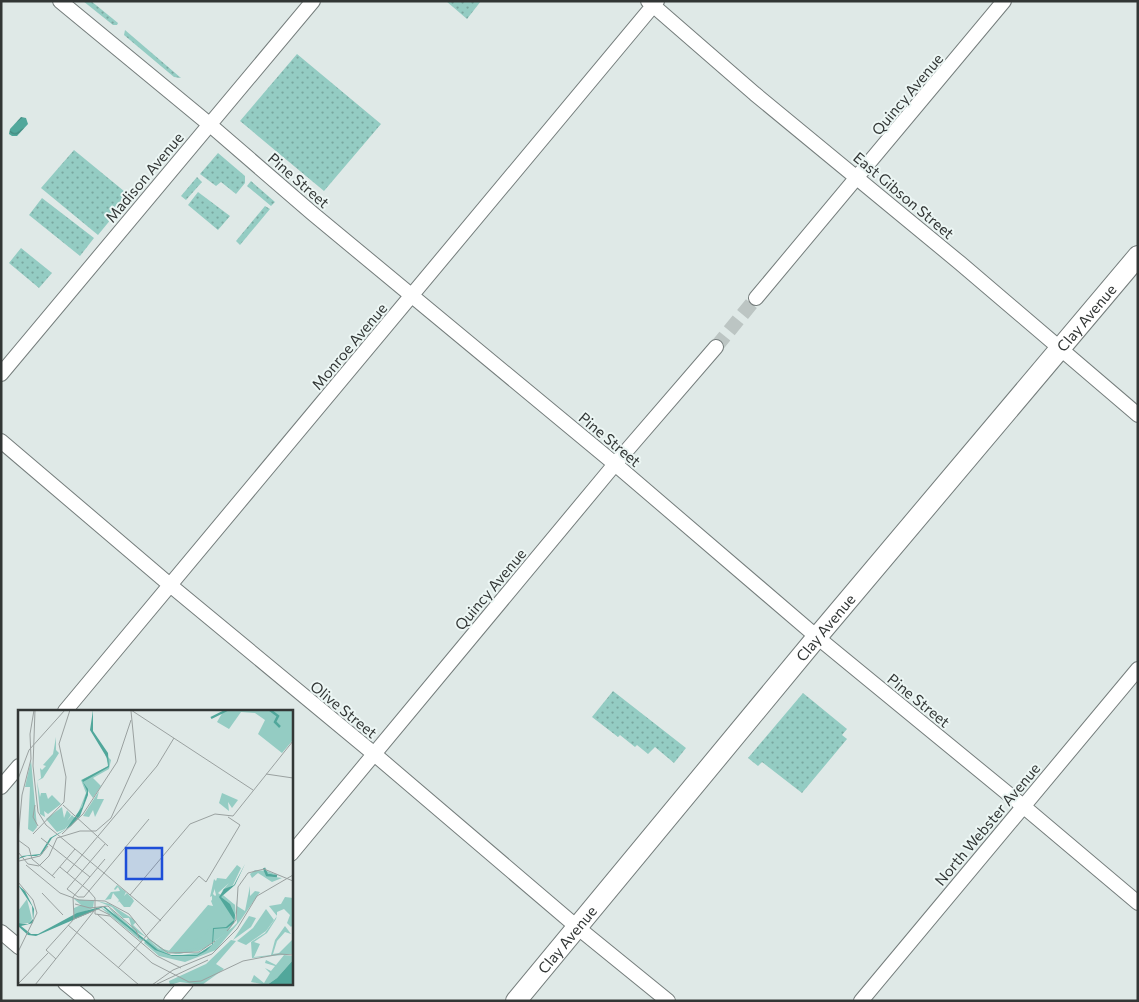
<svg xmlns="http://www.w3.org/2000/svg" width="1139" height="1002" viewBox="0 0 1139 1002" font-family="Commissioner,sans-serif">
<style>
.green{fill:url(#green-dots)}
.water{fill:url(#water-waves)}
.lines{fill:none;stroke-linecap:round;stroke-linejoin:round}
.minor-tunnel{stroke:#bcc5c3;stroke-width:14;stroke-dasharray:14 7;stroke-linecap:butt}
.minor-casing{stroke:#757d7c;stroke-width:16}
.secondary-casing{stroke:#757d7c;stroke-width:22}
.minor{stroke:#fff;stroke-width:14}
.secondary{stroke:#fff;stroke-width:20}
.labels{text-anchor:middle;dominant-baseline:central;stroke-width:4;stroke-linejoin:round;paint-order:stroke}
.street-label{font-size:15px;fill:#323635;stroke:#ecf6f4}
.inset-river{fill:none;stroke:#51a79b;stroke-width:2.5}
.inset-road{fill:none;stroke:#9aa1a0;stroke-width:1}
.view{fill:#1d4ed8;fill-opacity:0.15;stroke:#1d4ed8;stroke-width:2.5}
.inset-edge{fill:none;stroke:#323635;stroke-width:2.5}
</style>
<defs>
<pattern id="green-dots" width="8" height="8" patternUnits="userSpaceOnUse" patternTransform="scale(1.25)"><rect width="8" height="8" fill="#94ccc3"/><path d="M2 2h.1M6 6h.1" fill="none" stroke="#79a69f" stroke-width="1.8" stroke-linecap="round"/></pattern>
<pattern id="water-waves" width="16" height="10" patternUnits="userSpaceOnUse" patternTransform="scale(1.25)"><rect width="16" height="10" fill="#51a79b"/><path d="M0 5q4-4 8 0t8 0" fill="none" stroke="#44897f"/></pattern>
</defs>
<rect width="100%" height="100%" fill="#dfe9e7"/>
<path class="green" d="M 83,1 L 91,1 L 118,23 L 117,25 L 113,25 Z
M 446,1 L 481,1 L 467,19 Z
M 125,30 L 181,78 L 174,77 L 124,35 Z
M 297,54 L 381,124 L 324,191 L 240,121 Z
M 74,150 L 130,196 L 98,235 L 41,188 Z
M 218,153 L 245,176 L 245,183 L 236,194 L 221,182 L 216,186 L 200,174 Z
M 197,177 L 202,182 L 186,200 L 181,196 Z
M 251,181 L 275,202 L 271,206 L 247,186 Z
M 198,192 L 230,216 L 218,230 L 188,205 Z
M 42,198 L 94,238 L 80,256 L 29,215 Z
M 265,206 L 270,209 L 240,245 L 236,241 Z
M 21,248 L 52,273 L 39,288 L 9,263 Z
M 613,691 L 686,748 L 674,763 L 655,747 L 648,754 L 637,745 L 635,747 L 620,735 L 618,737 L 592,717 Z
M 803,693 L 847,729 L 842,735 L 847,739 L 802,793 L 762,762 L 758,766 L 748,758 Z"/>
<path class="water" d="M 21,117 L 26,118 L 28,124 L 17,136 L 12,136 L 9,134 L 10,129 Z"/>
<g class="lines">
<path class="minor-tunnel" d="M 716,347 L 756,298"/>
<g class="minor-casing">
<path id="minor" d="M 60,1 L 209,124 L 312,213 L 615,464 L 817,637 L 1023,806 L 1138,903
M 648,1 L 755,94 L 960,263 L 1138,415
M 756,298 L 1004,1
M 1,374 L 313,1
M 1,441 L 170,585 L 373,753 L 577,927 L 668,1001
M 65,711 L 657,1
M 1,787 L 19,766
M 291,854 L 615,464 L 716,347
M 1,932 L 19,947
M 65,983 L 87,1001
M 171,1001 L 186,983
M 861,1001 L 1138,669"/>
</g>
<g class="secondary-casing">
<g id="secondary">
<path id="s1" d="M 516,1001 L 817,637 L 1138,256"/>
</g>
</g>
<use href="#minor" class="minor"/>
<use href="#secondary" class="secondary"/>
</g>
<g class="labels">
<g class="street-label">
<text transform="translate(907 94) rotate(-50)">Quincy Avenue</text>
<text transform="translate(144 177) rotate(-50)">Madison Avenue</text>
<text transform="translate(299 180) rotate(41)">Pine Street</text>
<text transform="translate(904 195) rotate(40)">East Gibson Street</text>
<text stroke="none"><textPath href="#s1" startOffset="890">Clay Avenue</textPath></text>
<text transform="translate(349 346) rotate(-50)">Monroe Avenue</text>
<text transform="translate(610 439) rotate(40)">Pine Street</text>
<text transform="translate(490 589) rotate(-50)">Quincy Avenue</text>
<text stroke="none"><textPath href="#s1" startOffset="485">Clay Avenue</textPath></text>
<text transform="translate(919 700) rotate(39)">Pine Street</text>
<text transform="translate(344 709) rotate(39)">Olive Street</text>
<text transform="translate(987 824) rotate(-50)">North Webster Avenue</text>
<text stroke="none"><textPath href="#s1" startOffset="80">Clay Avenue</textPath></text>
</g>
</g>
<g transform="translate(18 710)">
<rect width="275" height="275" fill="#dfe9e7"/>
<path d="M 13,50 L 19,117 L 15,122 L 10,119 L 12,77 L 7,77 ZM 19,71 L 22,87 L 23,83 L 28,83 L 30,89 L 34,85 L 43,94 L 30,104 L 26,101 L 27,107 L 22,104 ZM 204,83 L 220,90 L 214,98 L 210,92 L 211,101 L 201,93 ZM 44,97 L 46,108 L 49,100 L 53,105 L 49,111 L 54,105 L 57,108 L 47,119 L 39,122 L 28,109 ZM 219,155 L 223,158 L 215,175 L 204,181 L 211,173 L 200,183 L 217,195 L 217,210 L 210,222 L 185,239 L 161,244 L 150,242 L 190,195 L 195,196 L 193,191 L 198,185 L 196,177 L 199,168 L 208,169 ZM 99,175 L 108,182 L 106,186 L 109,183 L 114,188 L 116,191 L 112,197 L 106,197 L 101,191 L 99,193 L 101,190 L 95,183 L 93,189 L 87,190 L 93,182 L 102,181 L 100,177 L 97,180 L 96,179 ZM 9,189 L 14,209 L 11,213 L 0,213 L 0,201 ZM 56,189 L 76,191 L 75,198 L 56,206 L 56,198 L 63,195 ZM 248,199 L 256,210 L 248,221 L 228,235 L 219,231 L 235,218 ZM 231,206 L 238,208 L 233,217 L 215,230 Z" fill="#94ccc3"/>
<path d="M 38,27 L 38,40 L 41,43 L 25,68 L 19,71 L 23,68 L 22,58 L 24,60 L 28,56 L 25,55 L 35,44 ZM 87,44 L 93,50 L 91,59 L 75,68 L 83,76 L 75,88 L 70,81 L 61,104 L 58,108 L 68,83 L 63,70 L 91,56 ZM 81,81 L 79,89 L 86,89 L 77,107 L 75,100 L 71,107 L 65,106 ZM 237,160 L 249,161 L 262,166 L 255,164 L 250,166 L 264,168 L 254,172 L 240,163 L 234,168 L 232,164 ZM 196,169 L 199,172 L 195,184 L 217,206 L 208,217 L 195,218 L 192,234 L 181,241 L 158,244 L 145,241 L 130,229 L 140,238 L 153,245 L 164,245 L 183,242 L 196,233 L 196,219 L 209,218 L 217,210 L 218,205 L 212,194 L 203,187 L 205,185 L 217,195 L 218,208 L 214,216 L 197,227 L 197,231 L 215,217 L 219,213 L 218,190 L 219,196 L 227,201 L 232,176 L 232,186 L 237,181 L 242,182 L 222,211 L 198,240 L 167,252 L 141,246 L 126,233 L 130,228 L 145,239 L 156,242 L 185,237 L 188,231 L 177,235 L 174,231 L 186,226 L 193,215 L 201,211 L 207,213 L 212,207 L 208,202 L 203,204 L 204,195 L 194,191 L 194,186 L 192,187 ZM 267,187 L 275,188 L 275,215 L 273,217 L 269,213 L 272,205 L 266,199 L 259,202 L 259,205 L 258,209 L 249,223 L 236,232 L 242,234 L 236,247 L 253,245 L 257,230 L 267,216 L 273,224 L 267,222 L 259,231 L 255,244 L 261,243 L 275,229 L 275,244 L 234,248 L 233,232 L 247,223 L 259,206 L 251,196 L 263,194 ZM 79,191 L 92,194 L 115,209 L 118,212 L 115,215 L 128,227 L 114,220 L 98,206 L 110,218 L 125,229 L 123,231 L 82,197 L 97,205 L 91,198 L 93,199 L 114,218 L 111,208 L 105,208 L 94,197 ZM 213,230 L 218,231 L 198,254 L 206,259 L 184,275 L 162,272 L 152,275 L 151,271 L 188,254 ZM 266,245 L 275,246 L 275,250 L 259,268 L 249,275 L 233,272 L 236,265 L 246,273 L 252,263 L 247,258 L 253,261 L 257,256 L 247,253 L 248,250 L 258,255 Z" fill="#94ccc3"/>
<path d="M 206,0 L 275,0 L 275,30 L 264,43 L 240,24 L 247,10 L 237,3 L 223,2 L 211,19 L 199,12 Z" fill="#94ccc3"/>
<path d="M 75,0 L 75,21 L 90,43 L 91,57 L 65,72 L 70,79 L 70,85 L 62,106 L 53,116 L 34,128 L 24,144 L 18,146 L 9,146 L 0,149 L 4,146 L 22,144 L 32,128 L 48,119 L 64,97 L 69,81 L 64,70 L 90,56 L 89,48 L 72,20 ZM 227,154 L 217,175 L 203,187 L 212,194 L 217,205 L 216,213 L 209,218 L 196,219 L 195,234 L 188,241 L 179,246 L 154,246 L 137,240 L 85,197 L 18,226 L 10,225 L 0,216 L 0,213 L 10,214 L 15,209 L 14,196 L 0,175 L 7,181 L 16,199 L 15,213 L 3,216 L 13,224 L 20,224 L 59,203 L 86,196 L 140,240 L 153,245 L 179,245 L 194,235 L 195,218 L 208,217 L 216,210 L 201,187 L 206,179 L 216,175 ZM 275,250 L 275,275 L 249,275 L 259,268 Z" fill="#51a79b"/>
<path class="inset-river" d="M 252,0 L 260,6 L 257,12 L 262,17M 193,8 L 209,0M 246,158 L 249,165 L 259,166"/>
<path class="inset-road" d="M 17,0 L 15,56 L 20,102 L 28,115 L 86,163 L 71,181M 113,0 L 235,80M 248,64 L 275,68M 0,69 L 11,40 L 47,0M 17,95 L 15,107 L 20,116M 45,95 L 90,136M 215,106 L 275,31M 131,109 L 86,163 L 143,211M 15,124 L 46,92 L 48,67 L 41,34 L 52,0M 44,124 L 65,104 L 99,52 L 113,10M 23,128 L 72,167M 0,130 L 11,138 L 14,149 L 37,168M 0,130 L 4,85 L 13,49 L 12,24 L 16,0M 0,142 L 10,154 L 21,156 L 31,146 L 39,128 L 62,121 L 78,121 L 93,108 L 118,52 L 113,1M 1,151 L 22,146 L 30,136M 8,155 L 42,183 L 61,190 L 87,191 L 111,204 L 131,229 L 150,243 L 181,242 L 197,231M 42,157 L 71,181 L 66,187 L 60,187 L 49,179M 49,163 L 139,56 L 156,28M 34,166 L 57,139M 0,172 L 15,190 L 19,203 L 0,242M 49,179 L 87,134M 71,181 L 77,188 L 77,204 L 92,206 L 139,246 L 163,258M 24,183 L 45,205M 112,185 L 172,114 L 197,104 L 215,106M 57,194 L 72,198 L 90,196 L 118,220 L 121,228M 79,204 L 134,253 L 171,272 L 183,271 L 225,251 L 262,244 L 275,245M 56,209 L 80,199 L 92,205M 50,215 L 121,275M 209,221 L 218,210 L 220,177 L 230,163 L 246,159 L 275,171M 38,249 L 28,240 L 56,209 L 55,187 L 87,149M 100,258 L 181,166 L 188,172 L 222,115 L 210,107M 0,274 L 30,243M 139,274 L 190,250M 17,275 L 76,201M 134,275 L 155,260 L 194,244 L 219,219 L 239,186 L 275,165"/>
<path class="view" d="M 108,138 L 144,138 L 144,169 L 108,169 Z"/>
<rect width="275" height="275" class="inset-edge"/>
</g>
<rect width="1139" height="1002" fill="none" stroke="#323635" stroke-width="5"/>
</svg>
